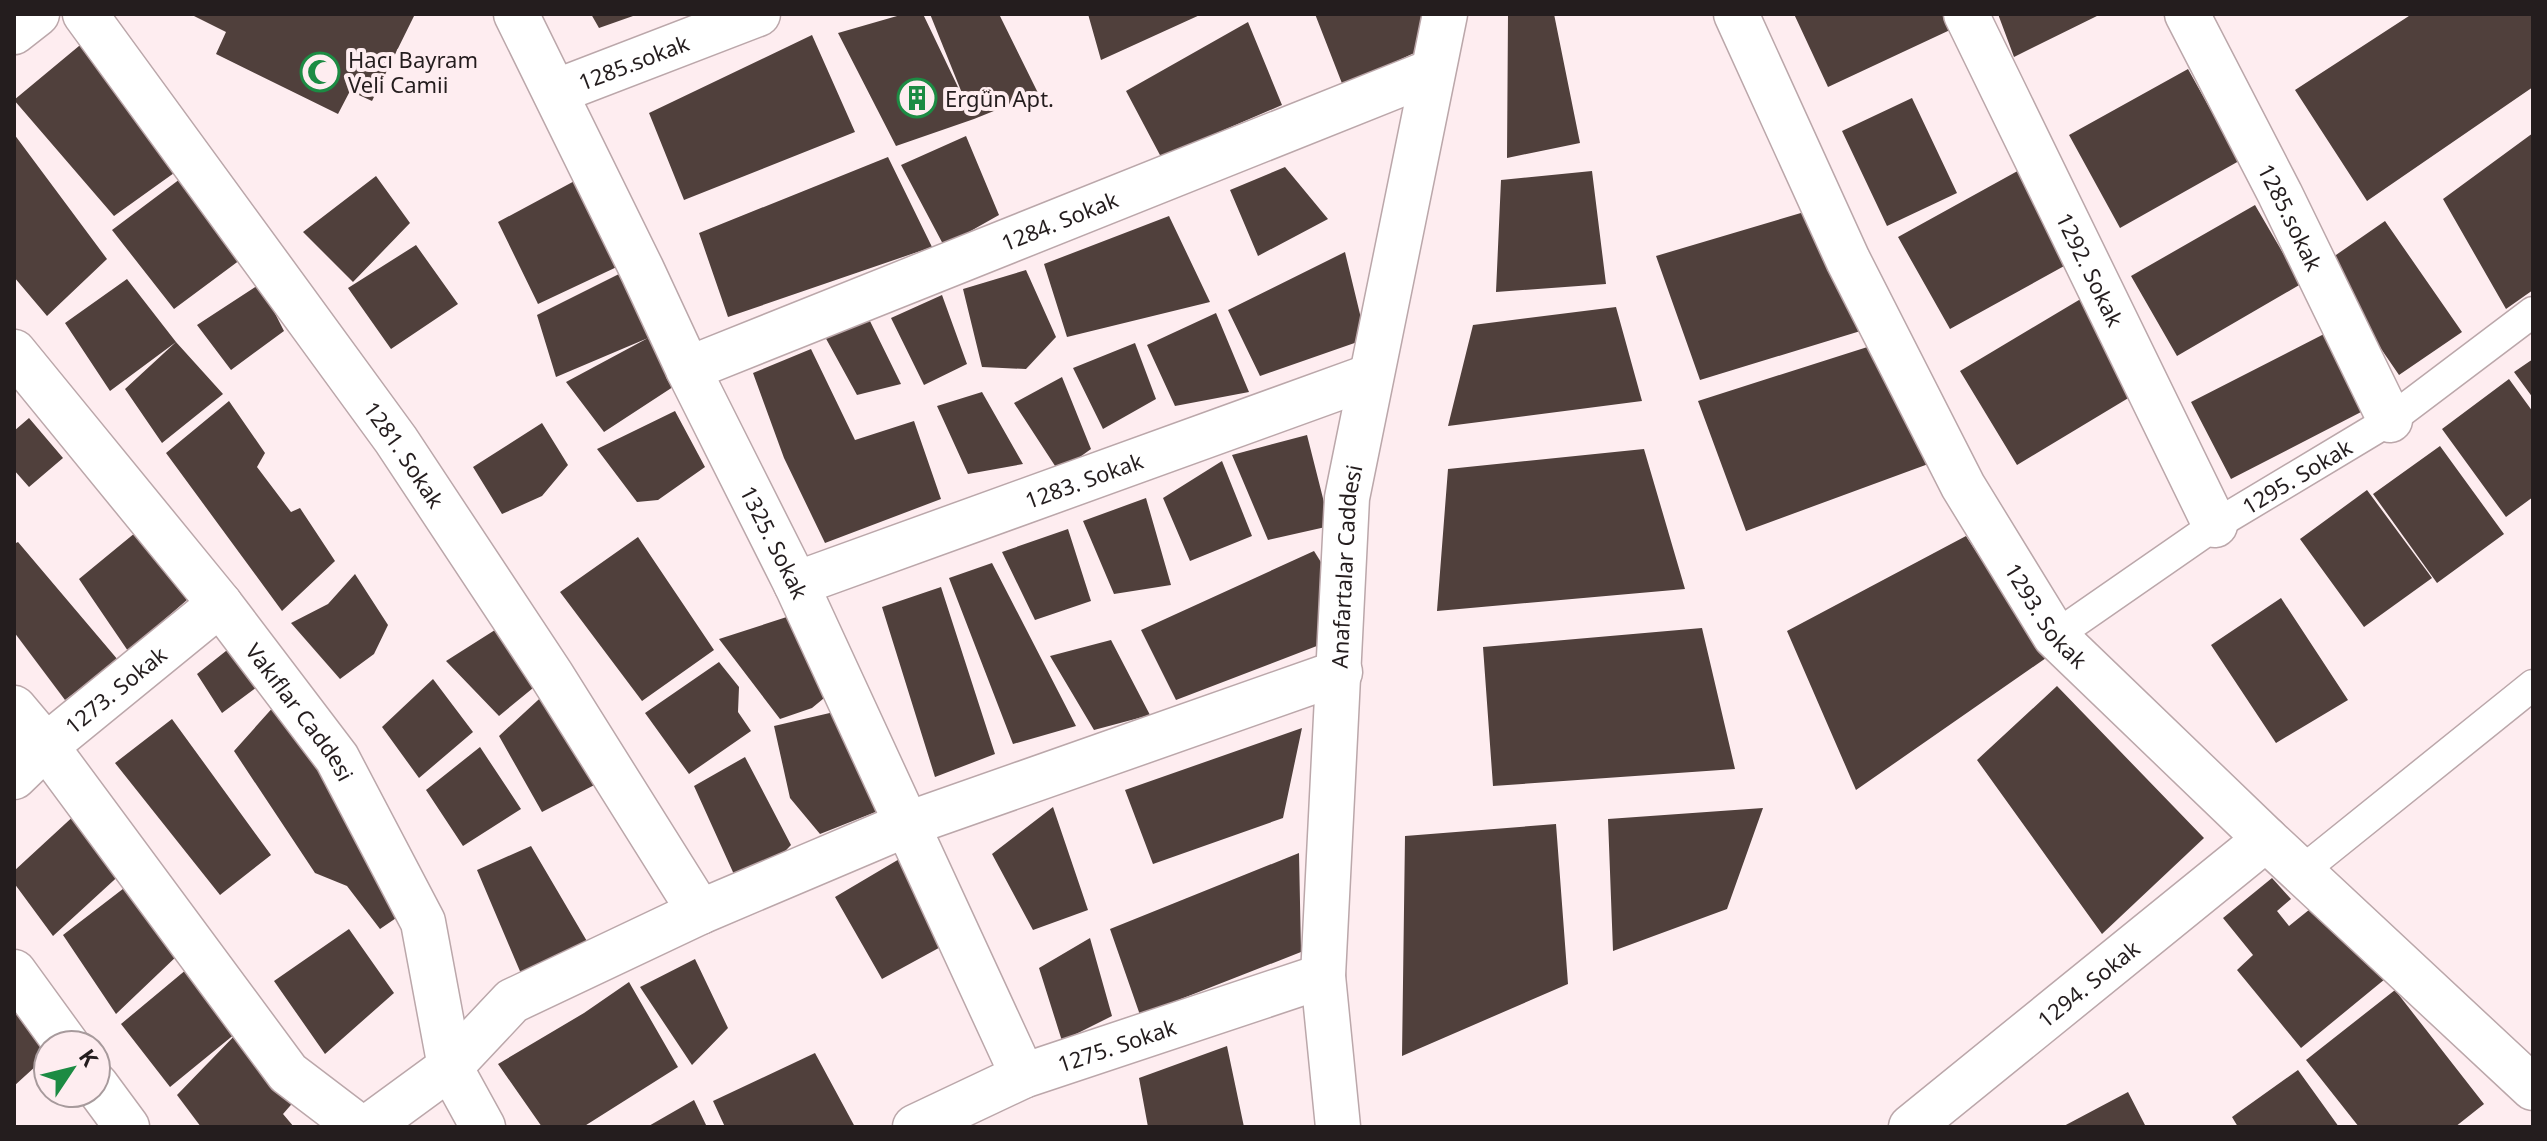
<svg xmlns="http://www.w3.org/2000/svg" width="2547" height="1141" viewBox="0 0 2547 1141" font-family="'Noto Sans',sans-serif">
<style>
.building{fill:#50403c}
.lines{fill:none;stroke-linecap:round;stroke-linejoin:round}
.service-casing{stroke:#bba7aa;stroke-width:33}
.minor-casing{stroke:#bba7aa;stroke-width:47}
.service{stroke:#fff;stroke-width:30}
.minor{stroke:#fff;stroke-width:44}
.labels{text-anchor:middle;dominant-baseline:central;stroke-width:8;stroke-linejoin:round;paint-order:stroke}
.poi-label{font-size:22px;fill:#241d1e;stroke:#feedf0;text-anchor:start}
.street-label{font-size:22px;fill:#241d1e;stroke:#feedf0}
</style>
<rect width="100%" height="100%" fill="#feedf0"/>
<path class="building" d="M 190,14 L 415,14 L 372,101 L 350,91 L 338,114 L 216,54 L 226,32 Z
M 591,14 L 632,14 L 633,16 L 599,28 Z
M 904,14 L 923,14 L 968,108 L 930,14 L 999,14 L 1038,93 L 974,119 L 896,146 L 838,33 Z
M 1088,14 L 1202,14 L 1101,60 Z
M 1315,14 L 1441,14 L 1438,42 L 1343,86 Z
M 1508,14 L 1554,14 L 1580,143 L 1507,158 Z
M 1794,14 L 1943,14 L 1950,30 L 1828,87 Z
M 1998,14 L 2101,14 L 2014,57 Z
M 2412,14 L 2533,14 L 2533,87 L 2367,201 L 2295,90 Z
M 1248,22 L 1282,105 L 1161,157 L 1126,91 Z
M 812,35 L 855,132 L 684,200 L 649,113 Z
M 85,41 L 181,168 L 114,216 L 14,100 Z
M 2188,69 L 2239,161 L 2120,228 L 2069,135 Z
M 1912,98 L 1957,193 L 1887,226 L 1842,131 Z
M 2533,133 L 2533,290 L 2506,309 L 2443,199 Z
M 14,134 L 107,259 L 47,316 L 14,277 Z
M 966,136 L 999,215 L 944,246 L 901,165 Z
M 888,157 L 932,247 L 728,317 L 699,233 Z
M 1285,167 L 1328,219 L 1258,256 L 1230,190 Z
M 2023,168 L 2075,260 L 1950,329 L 1898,237 Z
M 1592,171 L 1606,284 L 1496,292 L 1501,180 Z
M 376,176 L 410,223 L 353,282 L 303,232 Z
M 580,178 L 621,265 L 538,304 L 498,222 Z
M 180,179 L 244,257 L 174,309 L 112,230 Z
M 2255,205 L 2301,284 L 2177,356 L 2131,276 Z
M 1811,210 L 1867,329 L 1700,380 L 1656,256 Z
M 1169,216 L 1210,302 L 1067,337 L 1044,264 Z
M 2385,221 L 2462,332 L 2399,375 L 2323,264 Z
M 416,245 L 458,304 L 391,349 L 348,288 Z
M 1345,252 L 1366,339 L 1260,376 L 1228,310 Z
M 1026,270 L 1056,337 L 1026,369 L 982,367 L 963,289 Z
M 625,271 L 679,383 L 604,432 L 566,382 L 648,338 L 556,377 L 537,315 Z
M 127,279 L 176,342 L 110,391 L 65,323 Z
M 260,284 L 284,331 L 231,370 L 197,325 Z
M 2089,294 L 2145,388 L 2017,465 L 1960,371 Z
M 942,295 L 967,364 L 924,385 L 891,318 Z
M 1616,307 L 1642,401 L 1448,426 L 1473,325 Z
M 1216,313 L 1249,392 L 1175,406 L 1147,345 Z
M 867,315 L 901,384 L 857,395 L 824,335 Z
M 2324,334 L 2363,411 L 2231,479 L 2191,402 Z
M 176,342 L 223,394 L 162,443 L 125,389 Z
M 1135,343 L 1156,399 L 1103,429 L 1073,368 Z
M 1880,343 L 1931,463 L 1746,531 L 1698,401 Z
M 811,349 L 855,440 L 914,421 L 941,499 L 825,543 L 784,458 L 753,373 Z
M 2533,359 L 2533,398 L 2514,372 Z
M 1062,377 L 1091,449 L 1059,472 L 1014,403 Z
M 2509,379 L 2533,412 L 2533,497 L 2506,517 L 2442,429 Z
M 982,392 L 1023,464 L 968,474 L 937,406 Z
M 229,401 L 265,453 L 257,467 L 291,512 L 300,508 L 335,561 L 282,611 L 166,453 Z
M 675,411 L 705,467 L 658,500 L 637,502 L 597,449 Z
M 29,418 L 63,458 L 29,487 L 14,470 L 14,431 Z
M 542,423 L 568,465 L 542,496 L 502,514 L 473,467 Z
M 1307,435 L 1330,526 L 1268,540 L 1232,455 Z
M 2440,446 L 2504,534 L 2437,583 L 2373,494 Z
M 1644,449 L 1685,589 L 1437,611 L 1448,469 Z
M 1222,461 L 1252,536 L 1190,561 L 1163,498 Z
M 2367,490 L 2432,578 L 2364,627 L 2300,539 Z
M 1146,498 L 1171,585 L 1114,594 L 1083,521 Z
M 141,528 L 195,593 L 128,651 L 79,579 Z
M 1068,529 L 1091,601 L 1035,620 L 1002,552 Z
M 1966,536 L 2046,658 L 1856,790 L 1787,631 Z
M 638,537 L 714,650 L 642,701 L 560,592 Z
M 18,542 L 118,660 L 65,700 L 14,632 L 14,544 Z
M 1314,551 L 1329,575 L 1322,644 L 1176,700 L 1141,630 Z
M 992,563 L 1076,726 L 1013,744 L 949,578 Z
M 355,574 L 388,625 L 374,654 L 340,679 L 291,623 L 328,604 Z
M 941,587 L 995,754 L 935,777 L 882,607 Z
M 2281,598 L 2348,700 L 2276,743 L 2211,645 Z
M 799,613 L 835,689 L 812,708 L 780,719 L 719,639 Z
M 506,623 L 544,679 L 499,716 L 446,661 Z
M 1702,628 L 1735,769 L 1493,786 L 1483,647 Z
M 1111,640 L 1150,715 L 1094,730 L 1050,656 Z
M 231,647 L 257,687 L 222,713 L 197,674 Z
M 719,662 L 739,687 L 738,712 L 751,731 L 689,774 L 645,713 Z
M 433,679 L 473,732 L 419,778 L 382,727 Z
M 2057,686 L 2204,838 L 2102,934 L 1977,760 Z
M 550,689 L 606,779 L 542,812 L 499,736 Z
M 276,704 L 327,763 L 402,914 L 380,929 L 347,886 L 315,873 L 234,751 Z
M 834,712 L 883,809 L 820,834 L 790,798 L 774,726 Z
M 172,719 L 271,855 L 220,895 L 115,763 Z
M 1302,728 L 1283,818 L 1153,864 L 1125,790 Z
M 480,747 L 521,809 L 463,846 L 426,790 Z
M 745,757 L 791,845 L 770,867 L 737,881 L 694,786 Z
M 1053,807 L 1088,910 L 1033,930 L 992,854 Z
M 1763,808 L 1727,909 L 1613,951 L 1608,819 Z
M 78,812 L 125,870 L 53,936 L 14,883 L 14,871 Z
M 1556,824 L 1568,984 L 1402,1056 L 1405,836 Z
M 531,846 L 588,943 L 525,983 L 477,870 Z
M 1299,853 L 1301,952 L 1140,1015 L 1110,929 Z
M 901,858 L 946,944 L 882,979 L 835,897 Z
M 2272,878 L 2291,899 L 2277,911 L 2289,926 L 2320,901 L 2385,979 L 2301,1048 L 2237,970 L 2253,955 L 2223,918 Z
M 128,885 L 180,953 L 116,1014 L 63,935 Z
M 349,929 L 394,993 L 325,1054 L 274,981 Z
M 1090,938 L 1112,1016 L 1062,1041 L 1039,968 Z
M 695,959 L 728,1028 L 692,1065 L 640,987 Z
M 193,964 L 297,1098 L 283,1114 L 294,1127 L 201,1127 L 177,1095 L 241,1029 L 170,1087 L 121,1024 Z
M 629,982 L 678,1067 L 583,1127 L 542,1127 L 498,1064 L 584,1013 Z
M 2395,990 L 2484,1104 L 2455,1127 L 2359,1127 L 2306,1060 Z
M 14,996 L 48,1055 L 14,1086 Z
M 1227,1046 L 1244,1127 L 1148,1127 L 1139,1078 Z
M 815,1053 L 855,1127 L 725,1127 L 713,1101 Z
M 2298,1070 L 2339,1127 L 2238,1127 L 2232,1117 Z
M 2128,1092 L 2146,1127 L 2062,1127 Z
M 694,1100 L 707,1127 L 647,1127 Z"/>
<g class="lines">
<g class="service-casing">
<g id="service">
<path id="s1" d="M 2055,636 L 2215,525 L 2390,420 L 2533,312"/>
<path d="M 2302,871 L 2533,685"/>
</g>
</g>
<g class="minor-casing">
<g id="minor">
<path id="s2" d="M 85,14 L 396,440 L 552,676 L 700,912"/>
<path id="s3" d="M 516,14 L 642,270 L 688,369 L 796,584 L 1023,1076"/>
<path id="s4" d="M 1736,14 L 1848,260 L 1963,486 L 2055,636 L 2266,839 L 2533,1088"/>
<path id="s5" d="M 1966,14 L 2215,525"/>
<path id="s6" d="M 2187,14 L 2280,194 L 2390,420"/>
<path d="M 14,32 L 37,14"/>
<path id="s7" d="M 555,92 L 758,14"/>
<path id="s8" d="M 14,352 L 220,604 L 337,758 L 423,922 L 450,1067 L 483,1127"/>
<path id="s9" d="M 688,369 L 1431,72"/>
<path id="s10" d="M 796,584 L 1371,376"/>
<path d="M 14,708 L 46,746 L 288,1073 L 359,1127"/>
<path id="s11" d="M 14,777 L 46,746 L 220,604"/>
<path d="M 14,972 L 67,1045"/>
<path d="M 96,1085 L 127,1127"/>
<path d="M 368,1127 L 450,1067 L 512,1001 L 700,912 L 905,825 L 1340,672"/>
<path id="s12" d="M 915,1127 L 1023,1076 L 1323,976"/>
<path id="s13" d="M 1338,1127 L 1323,976 L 1347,498 L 1445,14"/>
<path id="s14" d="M 1911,1127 L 2266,839"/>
</g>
</g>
<use href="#service" class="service"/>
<use href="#minor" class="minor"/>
</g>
<defs>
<g id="mosque-ring" transform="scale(2)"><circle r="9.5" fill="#feedf0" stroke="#1c8b43" stroke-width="1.5"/><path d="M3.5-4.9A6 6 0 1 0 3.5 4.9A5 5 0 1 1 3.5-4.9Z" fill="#1c8b43"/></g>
<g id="building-ring" transform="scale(2)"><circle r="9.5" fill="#feedf0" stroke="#1c8b43" stroke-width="1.5"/><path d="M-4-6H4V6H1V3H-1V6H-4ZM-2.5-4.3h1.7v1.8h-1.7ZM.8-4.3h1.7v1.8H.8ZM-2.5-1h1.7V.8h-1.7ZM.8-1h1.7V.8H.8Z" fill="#1c8b43"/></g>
</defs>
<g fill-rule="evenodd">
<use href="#mosque-ring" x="320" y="72"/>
<use href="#building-ring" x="917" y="98"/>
</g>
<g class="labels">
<g class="poi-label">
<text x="348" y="59">Hacı Bayram<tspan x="348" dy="25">Veli Camii</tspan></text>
<text x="945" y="98">Ergün Apt.</text>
</g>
<g class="street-label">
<text stroke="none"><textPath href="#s7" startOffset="84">1285.sokak</textPath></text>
<text stroke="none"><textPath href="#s6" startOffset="228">1285.sokak</textPath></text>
<text stroke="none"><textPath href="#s9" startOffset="400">1284. Sokak</textPath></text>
<text stroke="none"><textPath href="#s5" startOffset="284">1292. Sokak</textPath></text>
<text stroke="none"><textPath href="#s2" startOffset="544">1281. Sokak</textPath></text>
<text stroke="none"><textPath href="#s1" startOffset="290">1295. Sokak</textPath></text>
<text stroke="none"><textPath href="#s10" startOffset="306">1283. Sokak</textPath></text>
<text stroke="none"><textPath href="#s3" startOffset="588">1325. Sokak</textPath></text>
<text stroke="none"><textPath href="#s13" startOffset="562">Anafartalar Caddesi</textPath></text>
<text stroke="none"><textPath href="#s4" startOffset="678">1293. Sokak</textPath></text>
<text stroke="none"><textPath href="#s11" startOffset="134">1273. Sokak</textPath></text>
<text stroke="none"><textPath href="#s8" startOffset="460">Vakıflar Caddesi</textPath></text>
<text stroke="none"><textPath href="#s14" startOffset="228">1294. Sokak</textPath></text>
<text stroke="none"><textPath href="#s12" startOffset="218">1275. Sokak</textPath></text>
</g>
</g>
<rect width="2547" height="1141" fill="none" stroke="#241d1e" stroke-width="32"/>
<g transform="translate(72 1069) rotate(55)"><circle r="38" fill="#feedf0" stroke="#a79a9c" stroke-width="2"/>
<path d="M0-6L14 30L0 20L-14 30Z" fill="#1c8b43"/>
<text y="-12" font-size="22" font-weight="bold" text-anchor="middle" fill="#241d1e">K</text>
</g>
</svg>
